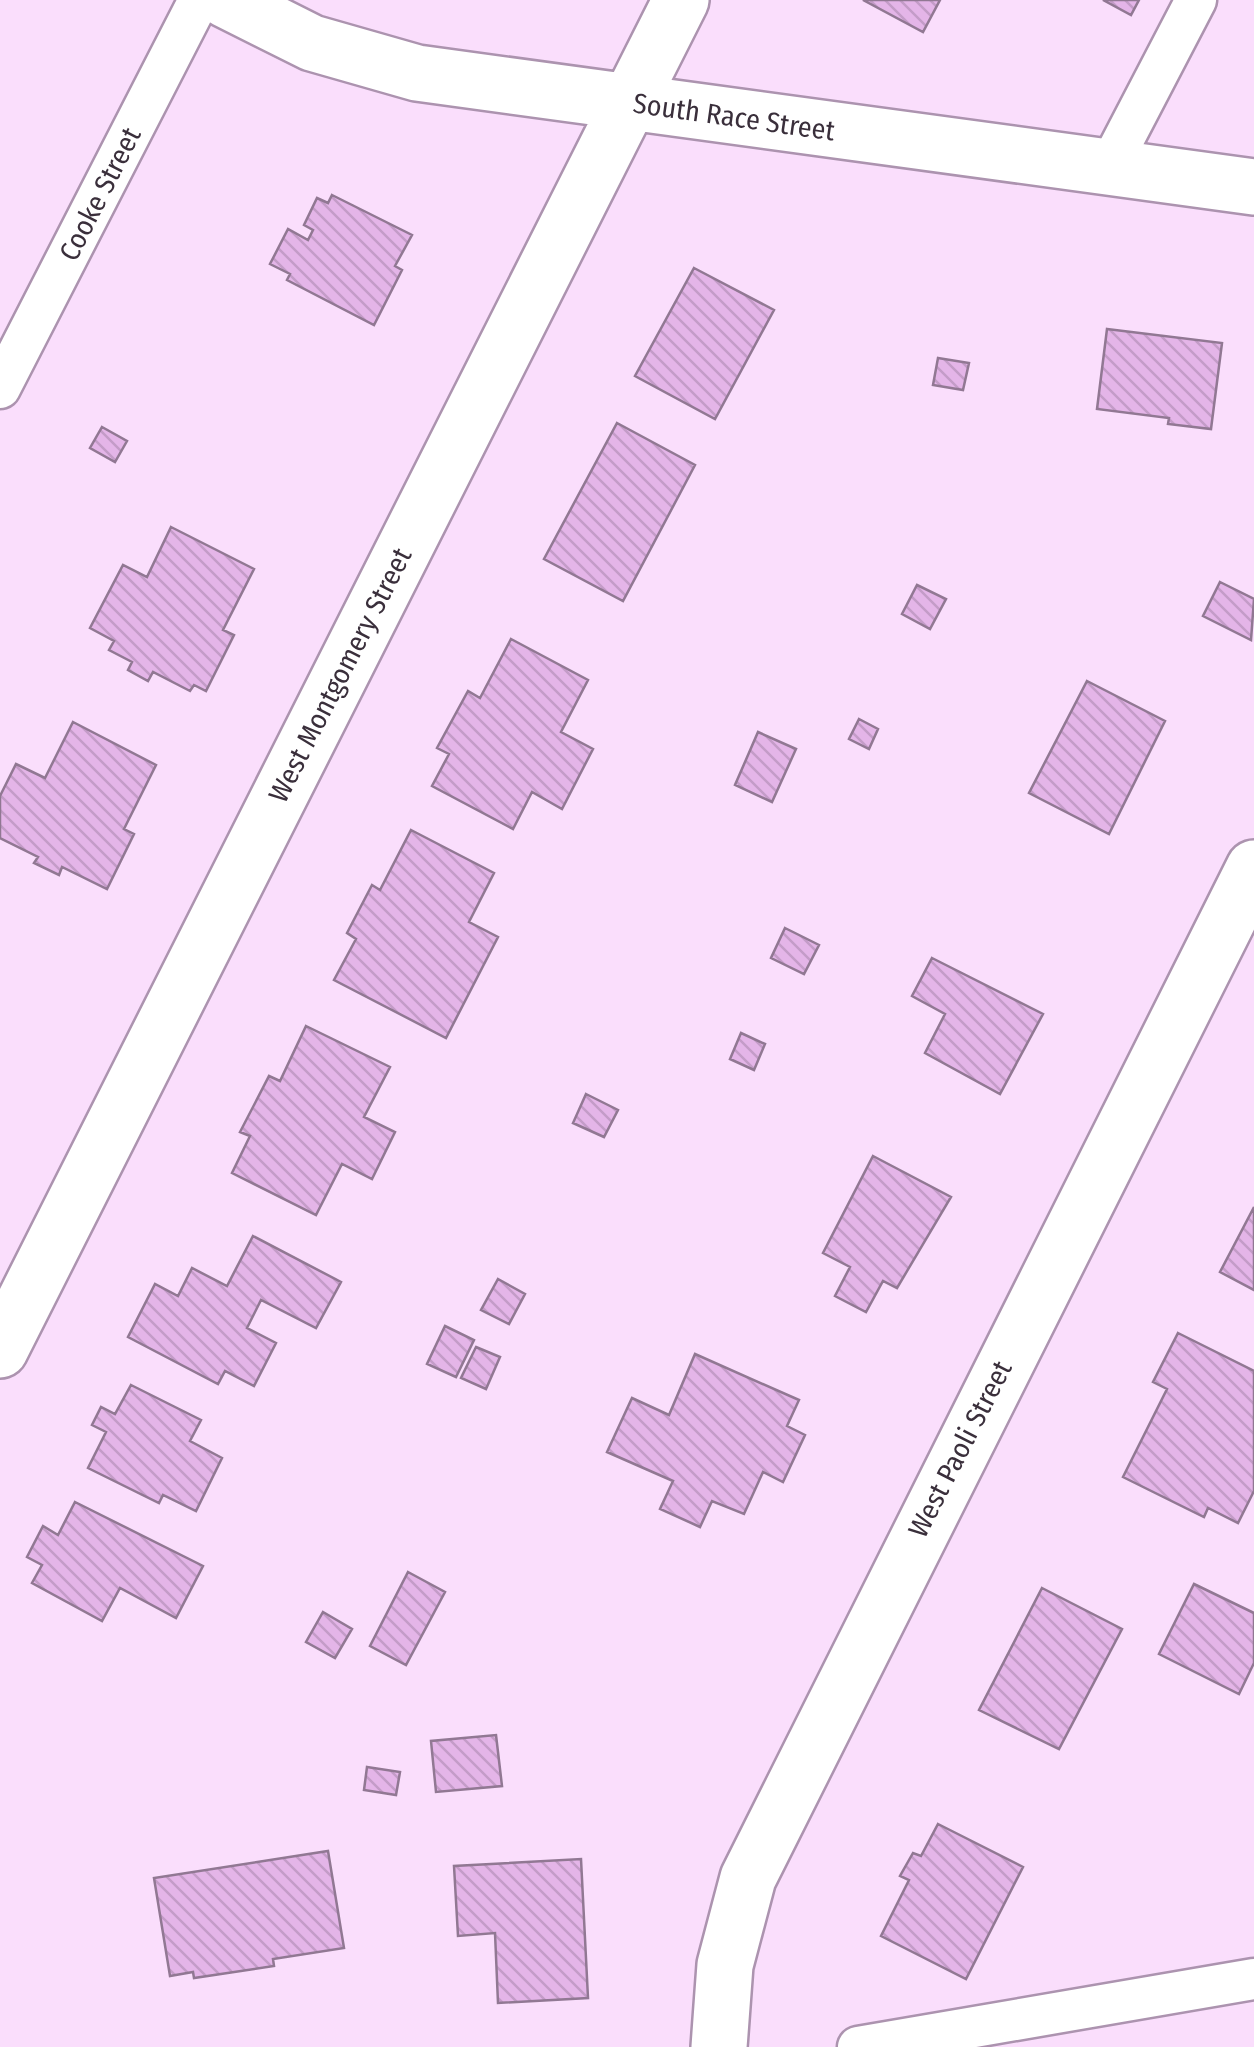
<svg xmlns="http://www.w3.org/2000/svg" width="1254" height="2047" viewBox="0 0 1254 2047" font-family="'Fira Sans Condensed',sans-serif">
<style>
.building{fill:url(#building-back-hatch);stroke:#917893;stroke-width:2.5}
.lines{fill:none;stroke-linecap:round;stroke-linejoin:round}
.service-casing{stroke:#ac93af;stroke-width:45}
.minor-casing{stroke:#ac93af;stroke-width:60}
.service{stroke:#fff;stroke-width:40}
.minor{stroke:#fff;stroke-width:55}
.labels{text-anchor:middle;dominant-baseline:central;stroke-width:8;stroke-linejoin:round;paint-order:stroke}
.street-label{font-size:28px;fill:#3a2f3b;stroke:#fff}
</style>
<defs>
<pattern id="building-back-hatch" width="6" height="6" patternUnits="userSpaceOnUse" patternTransform="scale(2.5)"><rect width="6" height="6" fill="#e4b5e8"/><path d="M-1 5l2 2M0 0l6 6M5-1l2 2" fill="none" stroke="#c49cc8"/></pattern>
</defs>
<rect width="100%" height="100%" fill="#fadefc"/>
<path class="building" d="M 863,0 L 940,0 L 923,32 Z
M 1103,0 L 1139,0 L 1131,15 Z
M 332,195 L 412,235 L 395,266 L 402,270 L 374,325 L 287,280 L 290,274 L 270,264 L 288,229 L 308,240 L 313,230 L 304,225 L 317,198 L 328,203 Z
M 694,268 L 774,310 L 715,419 L 635,376 Z
M 1107,329 L 1222,343 L 1211,429 L 1168,424 L 1169,418 L 1097,409 Z
M 938,358 L 969,363 L 963,390 L 933,385 Z
M 617,423 L 695,465 L 623,601 L 544,559 Z
M 102,427 L 127,441 L 115,462 L 90,448 Z
M 171,527 L 254,569 L 223,630 L 234,635 L 206,691 L 194,685 L 190,691 L 153,672 L 148,681 L 128,670 L 132,662 L 109,650 L 114,641 L 90,628 L 123,565 L 147,577 Z
M 1220,582 L 1254,599 L 1251,640 L 1203,616 Z
M 917,585 L 946,599 L 930,629 L 902,614 Z
M 511,639 L 588,680 L 561,732 L 593,749 L 562,809 L 532,792 L 513,829 L 432,786 L 449,754 L 437,748 L 468,691 L 480,698 Z
M 1087,681 L 1165,721 L 1109,834 L 1029,793 Z
M 859,719 L 878,729 L 869,749 L 849,739 Z
M 73,722 L 156,765 L 124,829 L 134,834 L 107,889 L 62,867 L 59,875 L 34,863 L 38,857 L 0,838 L 0,796 L 16,764 L 45,778 Z
M 758,732 L 796,749 L 772,802 L 735,785 Z
M 411,830 L 494,873 L 469,922 L 498,937 L 446,1038 L 334,980 L 356,939 L 347,933 L 372,885 L 380,890 Z
M 785,928 L 819,945 L 804,974 L 771,958 Z
M 932,958 L 1043,1014 L 1000,1094 L 925,1053 L 945,1014 L 912,996 Z
M 306,1026 L 390,1067 L 364,1117 L 395,1132 L 372,1179 L 342,1164 L 316,1215 L 232,1173 L 250,1136 L 240,1132 L 269,1076 L 280,1081 Z
M 741,1033 L 765,1044 L 754,1070 L 730,1059 Z
M 586,1094 L 618,1110 L 604,1137 L 573,1123 Z
M 873,1156 L 951,1197 L 897,1288 L 883,1281 L 866,1312 L 835,1296 L 850,1267 L 823,1253 Z
M 1254,1207 L 1254,1290 L 1220,1272 Z
M 253,1236 L 341,1282 L 316,1328 L 261,1300 L 247,1328 L 276,1343 L 254,1386 L 225,1371 L 218,1384 L 128,1337 L 155,1284 L 178,1296 L 192,1268 L 227,1286 Z
M 498,1279 L 525,1294 L 509,1324 L 481,1310 Z
M 445,1326 L 474,1340 L 456,1377 L 427,1364 Z
M 1178,1333 L 1254,1371 L 1254,1491 L 1238,1523 L 1208,1508 L 1204,1517 L 1123,1477 L 1167,1389 L 1153,1382 Z
M 476,1347 L 500,1357 L 486,1389 L 461,1378 Z
M 695,1354 L 799,1400 L 787,1426 L 805,1435 L 783,1482 L 763,1472 L 744,1514 L 712,1501 L 700,1527 L 660,1509 L 673,1481 L 607,1452 L 632,1398 L 669,1415 Z
M 131,1385 L 201,1420 L 190,1441 L 222,1458 L 196,1511 L 163,1495 L 159,1503 L 88,1468 L 106,1432 L 92,1425 L 101,1407 L 115,1414 Z
M 75,1502 L 203,1566 L 176,1618 L 120,1588 L 102,1621 L 32,1583 L 42,1565 L 27,1557 L 43,1526 L 58,1535 Z
M 408,1572 L 445,1592 L 406,1665 L 370,1646 Z
M 1194,1584 L 1254,1613 L 1254,1663 L 1239,1694 L 1159,1654 Z
M 1042,1588 L 1122,1629 L 1059,1749 L 979,1710 Z
M 323,1612 L 352,1629 L 335,1658 L 306,1642 Z
M 496,1735 L 502,1786 L 436,1792 L 431,1741 Z
M 367,1767 L 400,1772 L 396,1795 L 364,1790 Z
M 938,1824 L 1023,1867 L 966,1979 L 881,1936 L 909,1880 L 900,1876 L 913,1853 L 921,1856 Z
M 328,1851 L 344,1948 L 273,1959 L 274,1966 L 194,1978 L 193,1972 L 170,1976 L 154,1878 Z
M 581,1859 L 588,1998 L 498,2003 L 495,1933 L 458,1936 L 454,1866 Z"/>
<g class="lines">
<g class="service-casing">
<path id="service" d="M 1107,171 L 1196,0
M 0,388 L 199,0
M 858,2047 L 1254,1979"/>
</g>
<g class="minor-casing">
<path id="minor" d="M 226,0 L 312,43 L 417,73 L 1254,187
M 0,1350 L 681,0
M 719,2047 L 725,1965 L 748,1878 L 1254,868"/>
</g>
<use href="#service" class="service"/>
<use href="#minor" class="minor"/>
</g>
<g class="labels">
<g class="street-label">
<text transform="translate(734 117) rotate(8)">South Race Street</text>
<text transform="translate(100 194) rotate(-63)">Cooke Street</text>
<text transform="translate(340 675) rotate(-63)">West Montgomery Street</text>
<text transform="translate(960 1449) rotate(-63)">West Paoli Street</text>
</g>
</g>
</svg>
